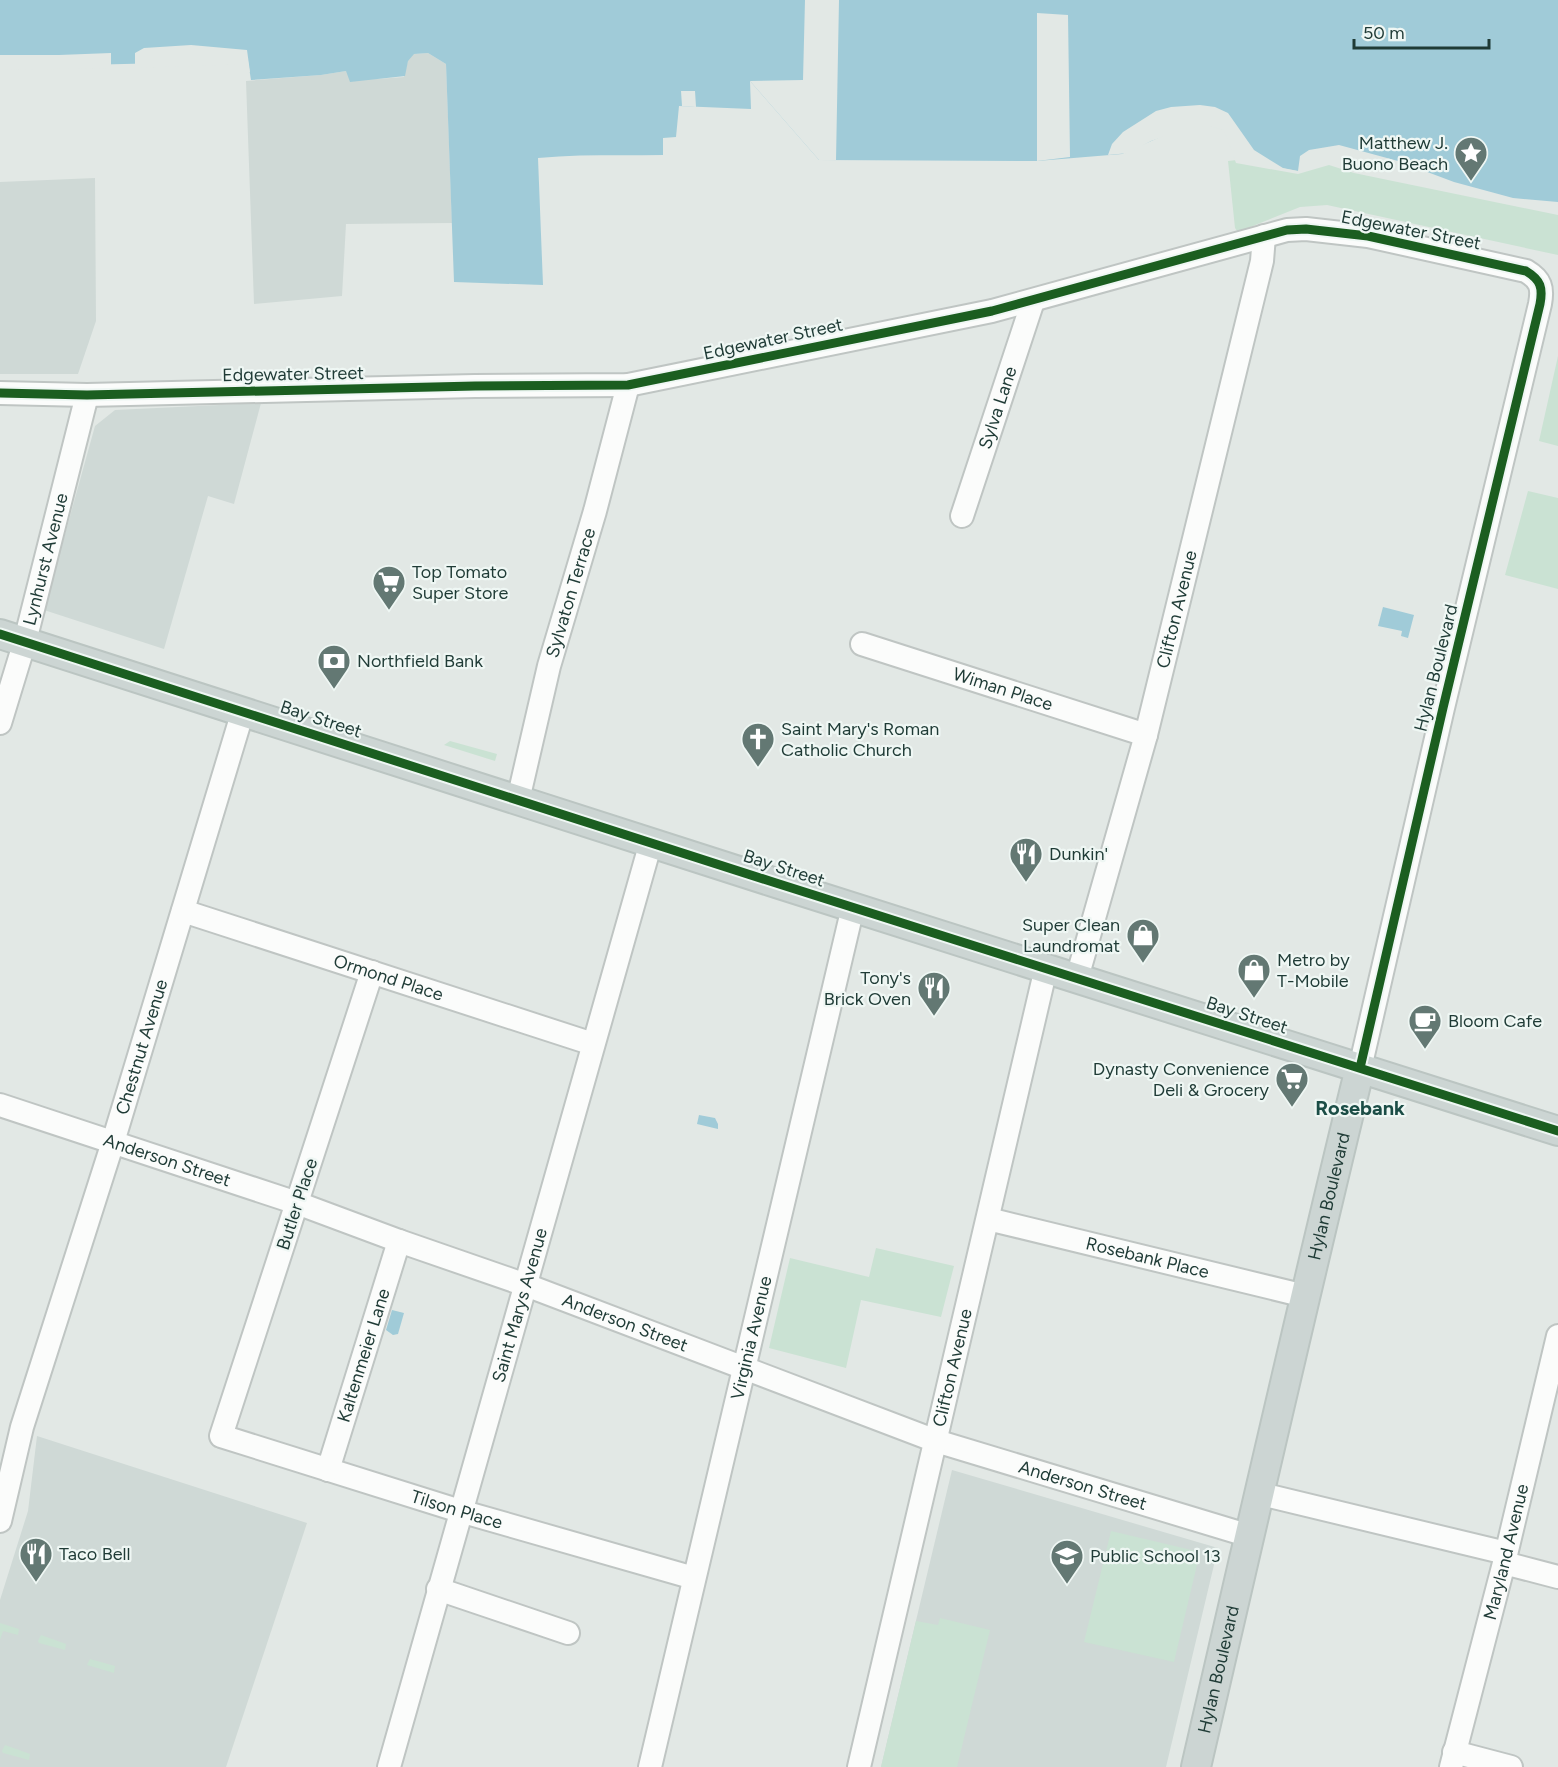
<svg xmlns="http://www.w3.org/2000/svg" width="1558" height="1767" viewBox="0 0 1558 1767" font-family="Figtree,sans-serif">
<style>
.built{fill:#cfd9d6}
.green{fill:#cae2d3}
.water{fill:#a0cbd8}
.pier{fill:#e2e8e5}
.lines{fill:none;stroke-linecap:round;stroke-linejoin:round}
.minor-casing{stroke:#bfc5c3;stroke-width:26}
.major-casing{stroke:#bbc5c2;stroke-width:32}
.minor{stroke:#fbfcfb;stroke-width:22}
.major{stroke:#ccd5d3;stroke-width:28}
.cycleway-casing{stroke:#eff7f4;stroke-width:13}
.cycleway{stroke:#1b5e20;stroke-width:9}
.labels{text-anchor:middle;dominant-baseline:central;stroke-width:4.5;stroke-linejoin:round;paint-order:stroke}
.poi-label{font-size:18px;fill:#1f3b36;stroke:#eff7f4;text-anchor:start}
.street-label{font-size:18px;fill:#1f3b36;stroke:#eff7f4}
.neighbourhood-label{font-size:20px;font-weight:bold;fill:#1b4d46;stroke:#eff7f4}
</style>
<rect width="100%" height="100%" fill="#e2e8e5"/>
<path class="built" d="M 428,53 L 446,64 L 452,223 L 346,224 L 342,296 L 254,304 L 246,81 L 321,75 L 346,71 L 378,79 L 404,77 L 408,60 L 413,54 Z
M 95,178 L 96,321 L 78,374 L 0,374 L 0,182 Z
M 261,403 L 234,504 L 208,496 L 164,649 L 44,610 L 95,426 L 115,410 Z
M 37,1436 L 307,1523 L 226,1767 L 0,1767 L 0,1600 L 28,1511 Z
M 952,1470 L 1218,1548 L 1166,1767 L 881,1767 Z"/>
<path class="green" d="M 1237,160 L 1329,162 L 1558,212 L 1558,255 L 1327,205 L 1300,207 L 1238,232 L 1235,228 L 1228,161 Z
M 1558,356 L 1558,446 L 1539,441 Z
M 1528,491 L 1558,498 L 1558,589 L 1505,575 Z
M 450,741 L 497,754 L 495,761 L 444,745 Z
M 876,1248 L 954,1266 L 941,1317 L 861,1300 L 846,1368 L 769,1348 L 790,1258 L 869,1277 Z
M 1111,1531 L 1200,1552 L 1174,1662 L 1084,1642 Z
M 940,1618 L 990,1630 L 957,1767 L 881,1767 L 916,1621 L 938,1625 Z
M 0,1623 L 19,1629 L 18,1635 L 3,1631 L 0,1640 Z
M 41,1635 L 66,1644 L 65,1650 L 39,1643 L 38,1641 Z
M 90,1659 L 115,1666 L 114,1673 L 87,1665 Z
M 5,1745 L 30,1754 L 29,1760 L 3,1753 L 2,1751 Z"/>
<path class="water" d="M 0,0 L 1558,0 L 1558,212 L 1329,162 L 1298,171 L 1237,160 L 1226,127 L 1209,123 L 1185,126 L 1122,154 L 1037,161 L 819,160 L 750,81 L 751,109 L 679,106 L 676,137 L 663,138 L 663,155 C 621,156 580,154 538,158 L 543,285 L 454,282 L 446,64 L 428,53 L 414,54 L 408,61 L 405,76 L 350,82 L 346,71 L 321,75 L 251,80 L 248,61 L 0,67 Z
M 1383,607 L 1414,615 L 1408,638 L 1401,636 L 1402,631 L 1378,626 Z
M 699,1115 L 715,1118 L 718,1124 L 718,1129 L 697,1124 Z
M 392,1310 L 404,1313 L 398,1334 L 393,1335 L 386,1330 Z"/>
<path class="pier" d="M 805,0 L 839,0 L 836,160 L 819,160 L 750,81 L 803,80 Z
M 1037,13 L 1068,15 L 1070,157 L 1037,161 Z
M 191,45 L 247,50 L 250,72 L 247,72 L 246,64 L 135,68 L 135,53 L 144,48 Z
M 111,53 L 111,68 L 0,70 L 0,55 L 59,55 Z
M 681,91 L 695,91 L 696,107 L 682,106 Z
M 1200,105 L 1215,107 L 1228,113 L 1254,150 L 1283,168 L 1298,171 L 1300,156 L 1309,150 L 1339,145 L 1398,161 L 1454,182 L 1513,198 L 1558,202 L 1558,215 L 1354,173 L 1329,165 L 1298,174 L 1236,163 L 1224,130 L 1209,126 L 1185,129 L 1151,141 L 1129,153 L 1108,155 L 1112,144 L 1123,132 L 1156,111 L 1171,107 Z"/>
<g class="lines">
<g class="minor-casing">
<g id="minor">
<path d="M 0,393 L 87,395 L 475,386 L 628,385 L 992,311 L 1287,230 L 1306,229 L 1368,236 L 1526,271 C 1541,280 1543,288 1540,304 L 1443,708 L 1360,1068"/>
<path id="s1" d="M 962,516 L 1033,301"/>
<path id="s2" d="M 862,644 L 1146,735"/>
<path id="s3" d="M 0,723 L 25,641 L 87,395"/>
<path id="s4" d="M 518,800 L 549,666 L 595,511 L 628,385"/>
<path id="s5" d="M 183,911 L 593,1044"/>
<path id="s6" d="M 372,972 L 221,1436 L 460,1511 L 694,1578"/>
<path id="s7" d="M 1077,978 L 1146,735 L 1262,261 L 1264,236"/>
<path id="s8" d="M 0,1105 L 297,1203 L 399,1241 L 526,1285 L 936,1441 L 1250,1536"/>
<path id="s9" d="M 988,1219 L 1305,1296"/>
<path id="s10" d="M 328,1470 L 399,1241"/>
<path d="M 1261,1494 L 1506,1553"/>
<path id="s11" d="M 0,1521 L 22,1427 L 113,1142 L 243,711"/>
<path d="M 1504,1563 L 1558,1577"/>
<path d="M 438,1589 L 568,1633"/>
<path d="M 1454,1752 L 1511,1767"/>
<path id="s12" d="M 389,1767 L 651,842"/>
<path id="s13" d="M 650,1767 L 853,907"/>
<path id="s14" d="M 859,1767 L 1046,968"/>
<path id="s15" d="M 1451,1767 L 1504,1563 L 1558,1336"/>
</g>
</g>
<g class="major-casing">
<g id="major">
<path d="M 0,634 L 776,883 L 1558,1131"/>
<path id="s16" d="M 1196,1767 C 1250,1534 1303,1301 1360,1068"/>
</g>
</g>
<use href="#minor" class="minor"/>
<use href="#major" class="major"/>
<g class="cycleway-casing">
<path id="cycleway" d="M 0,393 L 87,395 L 475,386 L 628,385 L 992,311 L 1287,230 L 1306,229 L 1368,236 L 1526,271 C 1541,280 1543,288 1540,304 L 1443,708 L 1360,1068
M 0,634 L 776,883 L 1558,1131"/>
</g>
<use href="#cycleway" class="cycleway"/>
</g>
<defs>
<g id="sight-pin" transform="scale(1.725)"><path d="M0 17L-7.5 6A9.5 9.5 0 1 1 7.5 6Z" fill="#637873" stroke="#eff7f4"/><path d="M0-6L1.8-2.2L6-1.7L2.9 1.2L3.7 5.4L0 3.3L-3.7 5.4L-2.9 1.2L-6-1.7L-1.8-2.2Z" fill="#fff"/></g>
<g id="supermarket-pin" transform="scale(1.725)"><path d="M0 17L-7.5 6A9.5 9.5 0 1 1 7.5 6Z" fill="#637873" stroke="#eff7f4"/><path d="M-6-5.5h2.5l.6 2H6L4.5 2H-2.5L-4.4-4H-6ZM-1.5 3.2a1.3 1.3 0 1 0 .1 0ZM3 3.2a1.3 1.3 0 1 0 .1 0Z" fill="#fff"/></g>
<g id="bank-pin" transform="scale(1.725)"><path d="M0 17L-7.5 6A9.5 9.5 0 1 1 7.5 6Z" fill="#637873" stroke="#eff7f4"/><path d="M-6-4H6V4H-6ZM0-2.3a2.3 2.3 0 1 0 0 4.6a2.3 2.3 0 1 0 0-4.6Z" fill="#fff"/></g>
<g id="church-pin" transform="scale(1.725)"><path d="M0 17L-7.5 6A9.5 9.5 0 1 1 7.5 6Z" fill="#637873" stroke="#eff7f4"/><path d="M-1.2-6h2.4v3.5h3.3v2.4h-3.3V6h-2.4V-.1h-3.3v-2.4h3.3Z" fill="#fff"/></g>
<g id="restaurant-pin" transform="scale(1.725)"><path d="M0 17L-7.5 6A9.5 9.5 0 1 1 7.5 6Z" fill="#637873" stroke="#eff7f4"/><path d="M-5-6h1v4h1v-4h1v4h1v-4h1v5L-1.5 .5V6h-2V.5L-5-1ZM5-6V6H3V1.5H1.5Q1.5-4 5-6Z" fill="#fff"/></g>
<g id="shop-pin" transform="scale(1.725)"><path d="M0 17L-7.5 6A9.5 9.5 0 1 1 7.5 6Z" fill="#637873" stroke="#eff7f4"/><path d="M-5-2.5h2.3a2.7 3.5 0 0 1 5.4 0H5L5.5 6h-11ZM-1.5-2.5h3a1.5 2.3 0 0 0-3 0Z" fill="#fff"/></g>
<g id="cafe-pin" transform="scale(1.725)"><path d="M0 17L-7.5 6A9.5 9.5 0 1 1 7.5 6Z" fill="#637873" stroke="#eff7f4"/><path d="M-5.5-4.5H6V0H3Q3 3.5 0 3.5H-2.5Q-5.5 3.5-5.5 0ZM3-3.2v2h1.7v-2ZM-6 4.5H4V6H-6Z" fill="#fff"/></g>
<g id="school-pin" transform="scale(1.725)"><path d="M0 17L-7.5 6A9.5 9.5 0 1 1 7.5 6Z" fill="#637873" stroke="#eff7f4"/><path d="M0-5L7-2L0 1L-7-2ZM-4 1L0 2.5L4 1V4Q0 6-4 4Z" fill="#fff"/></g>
</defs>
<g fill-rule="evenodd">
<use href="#sight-pin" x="1471" y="153"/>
<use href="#supermarket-pin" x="389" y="582"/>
<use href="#bank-pin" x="334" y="661"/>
<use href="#church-pin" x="758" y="739"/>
<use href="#restaurant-pin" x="1026" y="854"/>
<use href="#shop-pin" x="1143" y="935"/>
<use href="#shop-pin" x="1254" y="970"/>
<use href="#restaurant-pin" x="934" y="988"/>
<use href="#cafe-pin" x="1425" y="1021"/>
<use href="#supermarket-pin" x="1292" y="1079"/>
<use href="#restaurant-pin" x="36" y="1554"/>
<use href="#school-pin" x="1067" y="1556"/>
</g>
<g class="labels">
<g class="poi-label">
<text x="1448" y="143" text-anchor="end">Matthew J.<tspan x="1448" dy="21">Buono Beach</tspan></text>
<text x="412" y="572">Top Tomato<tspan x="412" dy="21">Super Store</tspan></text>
<text x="357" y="661">Northfield Bank</text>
<text x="781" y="729">Saint Mary's Roman<tspan x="781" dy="21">Catholic Church</tspan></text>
<text x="1049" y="854">Dunkin'</text>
<text x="1120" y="925" text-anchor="end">Super Clean<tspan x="1120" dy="21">Laundromat</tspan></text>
<text x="1277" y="960">Metro by<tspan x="1277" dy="21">T-Mobile</tspan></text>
<text x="911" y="978" text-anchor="end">Tony's<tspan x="911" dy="21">Brick Oven</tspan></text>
<text x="1448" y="1021">Bloom Cafe</text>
<text x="1269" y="1069" text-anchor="end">Dynasty Convenience<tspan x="1269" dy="21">Deli &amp; Grocery</tspan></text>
<text x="59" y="1554">Taco Bell</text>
<text x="1090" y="1556">Public School 13</text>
</g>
<g class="street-label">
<text transform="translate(1411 230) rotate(11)">Edgewater Street</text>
<text transform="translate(773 339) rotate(-12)">Edgewater Street</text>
<text transform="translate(293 374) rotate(-1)">Edgewater Street</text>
<text stroke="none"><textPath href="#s1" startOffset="114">Sylva Lane</textPath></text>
<text stroke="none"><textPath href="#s3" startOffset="170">Lynhurst Avenue</textPath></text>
<text stroke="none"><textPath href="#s4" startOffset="214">Sylvaton Terrace</textPath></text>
<text stroke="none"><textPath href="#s7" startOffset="382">Clifton Avenue</textPath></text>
<text transform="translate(1436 668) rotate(-76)">Hylan Boulevard</text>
<text stroke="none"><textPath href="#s2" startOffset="148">Wiman Place</textPath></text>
<text transform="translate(321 719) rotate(18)">Bay Street</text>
<text transform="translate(784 868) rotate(18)">Bay Street</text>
<text stroke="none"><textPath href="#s5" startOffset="216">Ormond Place</textPath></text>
<text transform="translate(1247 1015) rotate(18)">Bay Street</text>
<text stroke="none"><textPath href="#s11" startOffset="495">Chestnut Avenue</textPath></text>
<text stroke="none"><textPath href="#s8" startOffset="176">Anderson Street</textPath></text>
<text stroke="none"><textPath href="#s16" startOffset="586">Hylan Boulevard</textPath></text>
<text transform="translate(297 1204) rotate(-72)">Butler Place</text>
<text stroke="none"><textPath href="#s9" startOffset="164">Rosebank Place</textPath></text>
<text stroke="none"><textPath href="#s12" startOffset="480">Saint Marys Avenue</textPath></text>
<text stroke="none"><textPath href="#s8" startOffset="662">Anderson Street</textPath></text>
<text stroke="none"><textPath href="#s13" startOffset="441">Virginia Avenue</textPath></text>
<text stroke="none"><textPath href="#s10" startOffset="120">Kaltenmeier Lane</textPath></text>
<text stroke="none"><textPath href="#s14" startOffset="410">Clifton Avenue</textPath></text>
<text stroke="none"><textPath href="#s8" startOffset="1148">Anderson Street</textPath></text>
<text stroke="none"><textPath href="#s6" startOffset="735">Tilson Place</textPath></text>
<text stroke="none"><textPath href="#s15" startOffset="222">Maryland Avenue</textPath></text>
<text stroke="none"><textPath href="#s16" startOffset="100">Hylan Boulevard</textPath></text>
</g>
<g class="neighbourhood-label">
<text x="1360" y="1108">Rosebank</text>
</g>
</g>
<path d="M1354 39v9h135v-9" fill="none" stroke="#1f3b36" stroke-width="3"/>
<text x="1363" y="39" font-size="18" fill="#1f3b36" stroke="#eff7f4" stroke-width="4.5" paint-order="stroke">50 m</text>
</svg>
